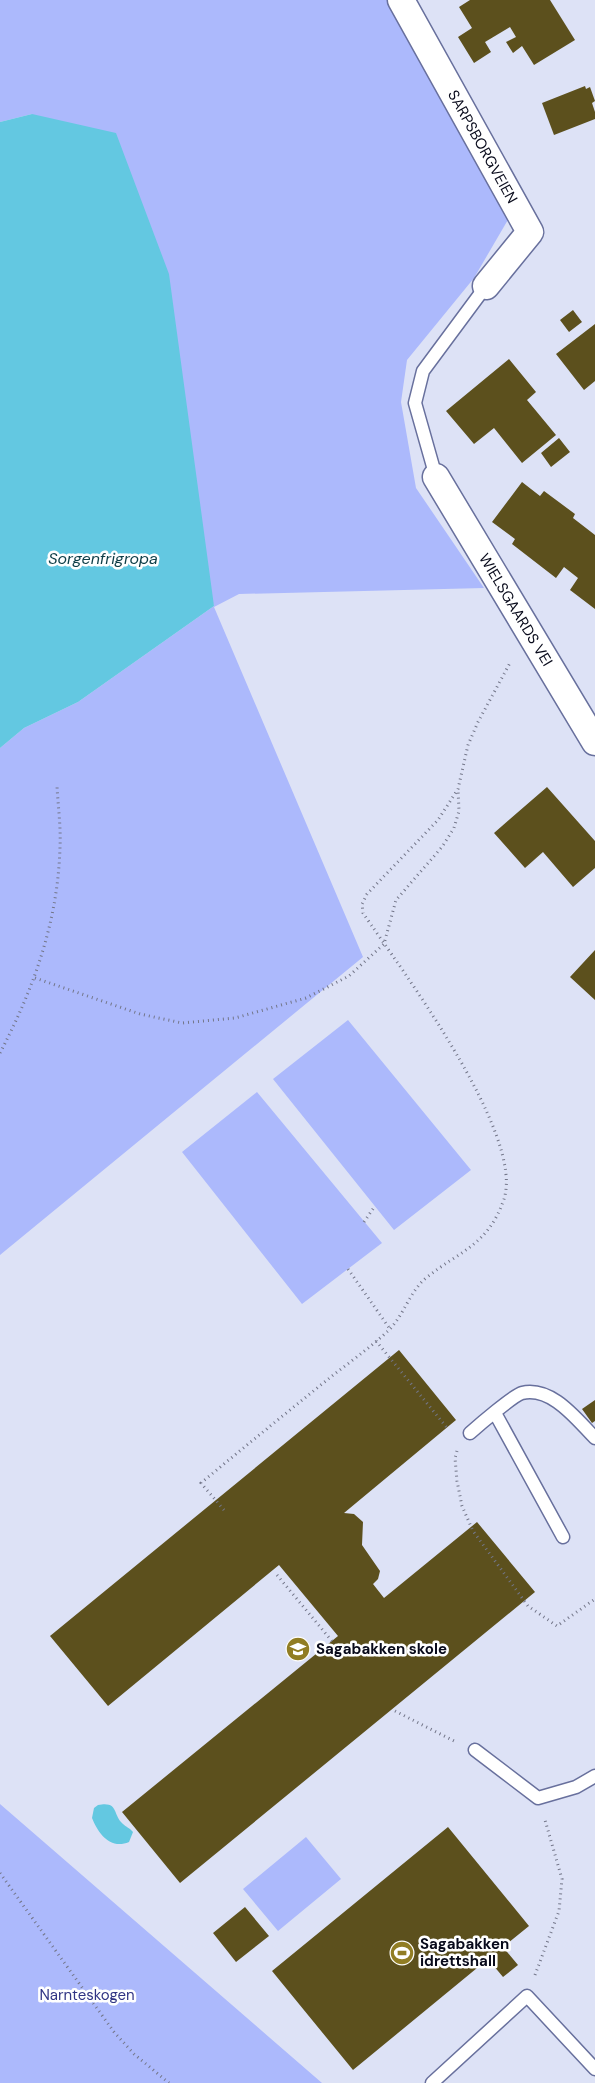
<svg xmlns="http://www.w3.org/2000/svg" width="595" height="2083" viewBox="0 0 595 2083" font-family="'DM Sans',sans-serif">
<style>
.green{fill:#acb9fc}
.water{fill:#63c8e1}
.building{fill:#5c501d}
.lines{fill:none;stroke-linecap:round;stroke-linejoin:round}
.service-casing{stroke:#68709d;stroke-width:15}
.minor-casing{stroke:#68709d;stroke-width:29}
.path{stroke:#737689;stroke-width:3;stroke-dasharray:1 4;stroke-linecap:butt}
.service{stroke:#fff;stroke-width:12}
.minor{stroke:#fff;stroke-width:26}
.labels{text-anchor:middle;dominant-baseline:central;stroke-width:5;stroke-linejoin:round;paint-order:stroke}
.street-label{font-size:15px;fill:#080a1b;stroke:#fff}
.poi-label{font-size:15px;font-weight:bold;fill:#080a1b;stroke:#fff;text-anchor:start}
.park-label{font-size:15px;fill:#313584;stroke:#fff}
.water-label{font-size:16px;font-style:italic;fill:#0d3d47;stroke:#fff}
</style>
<rect width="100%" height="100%" fill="#dde2f6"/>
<path class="green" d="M 0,0 L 398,0 L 509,218 L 474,278 L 407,360 L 401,402 L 416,488 L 484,588 L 239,594 L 214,607 L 363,957 L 0,1255 L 0,748 L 24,728 L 78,702 L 214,606 L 32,114 L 0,122 Z
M 348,1020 L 471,1170 L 394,1230 L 273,1079 Z
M 257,1092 L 382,1243 L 302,1304 L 182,1152 Z
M 0,1804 L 322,2083 L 0,2083 Z
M 306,1837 L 341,1879 L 278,1931 L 243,1889 Z"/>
<path class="water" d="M 32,114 L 116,133 L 169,274 L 214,606 L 78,702 L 24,728 L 0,748 L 0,122 Z
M 98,1805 C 119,1801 112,1814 123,1824 C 126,1827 130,1828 133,1832 L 129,1842 C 110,1850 98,1833 92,1818 L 94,1808 Z"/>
<path class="building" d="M 470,0 L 550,0 L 575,40 L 534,65 L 522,46 L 513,53 L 506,42 L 516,37 L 510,27 L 485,42 L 491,52 L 474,63 L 458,37 L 472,28 L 459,7 Z
M 585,86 L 586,89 L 590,87 L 595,101 L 592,103 L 595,112 L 595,119 L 554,135 L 542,103 Z
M 573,310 L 582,322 L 569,332 L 560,320 Z
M 595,324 L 595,381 L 584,390 L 556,354 Z
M 509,359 L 536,392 L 527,400 L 556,435 L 522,463 L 494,428 L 474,444 L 446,411 Z
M 559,438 L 570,452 L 551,467 L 541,453 Z
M 522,482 L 540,496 L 544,491 L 575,514 L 573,518 L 595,535 L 595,609 L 570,590 L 578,578 L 564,567 L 556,578 L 512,544 L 515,539 L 492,522 Z
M 547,787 L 595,841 L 595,868 L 573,887 L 543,852 L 525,868 L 494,833 Z
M 595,950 L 595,1000 L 570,977 Z
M 399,1350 L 456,1420 L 344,1513 L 354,1514 L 363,1522 L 362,1545 L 380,1571 L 378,1579 L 373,1584 L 384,1598 L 477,1522 L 535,1592 L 180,1883 L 122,1812 L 338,1636 L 279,1565 L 108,1706 L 50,1636 Z
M 595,1400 L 595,1421 L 592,1423 L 582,1409 Z
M 448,1827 L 529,1926 L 503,1947 L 518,1965 L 503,1977 L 488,1959 L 353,2070 L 272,1971 Z
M 245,1907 L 269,1936 L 236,1962 L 213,1933 Z"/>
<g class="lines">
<g class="service-casing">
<path id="service" d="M 436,477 L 415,403 L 423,371 L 486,286
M 495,1413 L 563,1537
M 470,1433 C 479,1425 514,1395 522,1393 C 552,1386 577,1420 595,1438
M 475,1750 L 538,1798 L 576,1787 L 595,1776
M 432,2083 L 527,1996 L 595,2069"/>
</g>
<g class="minor-casing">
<g id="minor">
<path id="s1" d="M 401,0 L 530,232 L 486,286"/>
<path id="s2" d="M 436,477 L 595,742"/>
</g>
</g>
<path class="path" d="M 35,978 L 140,1014 L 182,1023 L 235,1018 L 306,998 L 349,976 L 384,944 L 396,900 L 442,847 L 454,828 L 459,811 L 458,789
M 0,1053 C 34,988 58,921 60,847 C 61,827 58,806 57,786
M 364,1222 L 375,1206
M 348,1269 L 390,1329
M 376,1341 L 448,1429
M 457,1451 L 455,1458 L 457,1481 L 462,1506 L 473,1531 L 528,1606 L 557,1626 L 595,1599
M 224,1510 L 201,1483 C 243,1448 285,1414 327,1380 C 347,1364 370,1348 389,1330 C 404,1315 410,1291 426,1278 C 459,1251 488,1246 504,1199 C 525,1134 401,969 363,913 L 362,904 L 367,894 L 438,820 L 458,789 L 468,745 L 478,722 L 511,661
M 277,1575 L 336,1646
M 395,1711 L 454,1741
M 0,1873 L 114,2032 L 134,2054 L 169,2083
M 535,1975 L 559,1911 L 562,1879 L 545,1820"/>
<use href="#service" class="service"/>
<use href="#minor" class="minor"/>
</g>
<defs>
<g id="school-disc" transform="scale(1.25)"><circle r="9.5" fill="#917d24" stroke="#fff"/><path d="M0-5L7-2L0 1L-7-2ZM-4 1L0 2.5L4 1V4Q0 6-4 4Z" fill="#fff"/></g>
<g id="stadium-disc" transform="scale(1.25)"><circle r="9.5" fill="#917d24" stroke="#fff"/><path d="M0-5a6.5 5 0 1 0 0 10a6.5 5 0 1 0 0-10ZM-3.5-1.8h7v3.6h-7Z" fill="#fff"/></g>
</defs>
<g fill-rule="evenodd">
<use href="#school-disc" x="298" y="1649"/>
<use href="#stadium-disc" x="402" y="1953"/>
</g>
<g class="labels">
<g class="street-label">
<text stroke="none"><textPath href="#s1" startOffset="168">SARPSBORGVEIEN</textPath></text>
<text stroke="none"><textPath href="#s2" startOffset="155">WIELSGAARDS VEI</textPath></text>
</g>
<g class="poi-label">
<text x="316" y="1649">Sagabakken skole</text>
<text x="420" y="1944">Sagabakken<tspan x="420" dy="17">idrettshall</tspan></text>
</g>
<g class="park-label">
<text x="87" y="1995">Narnteskogen</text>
</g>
<g class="water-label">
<text x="103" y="558">Sorgenfrigropa</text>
</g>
</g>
</svg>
